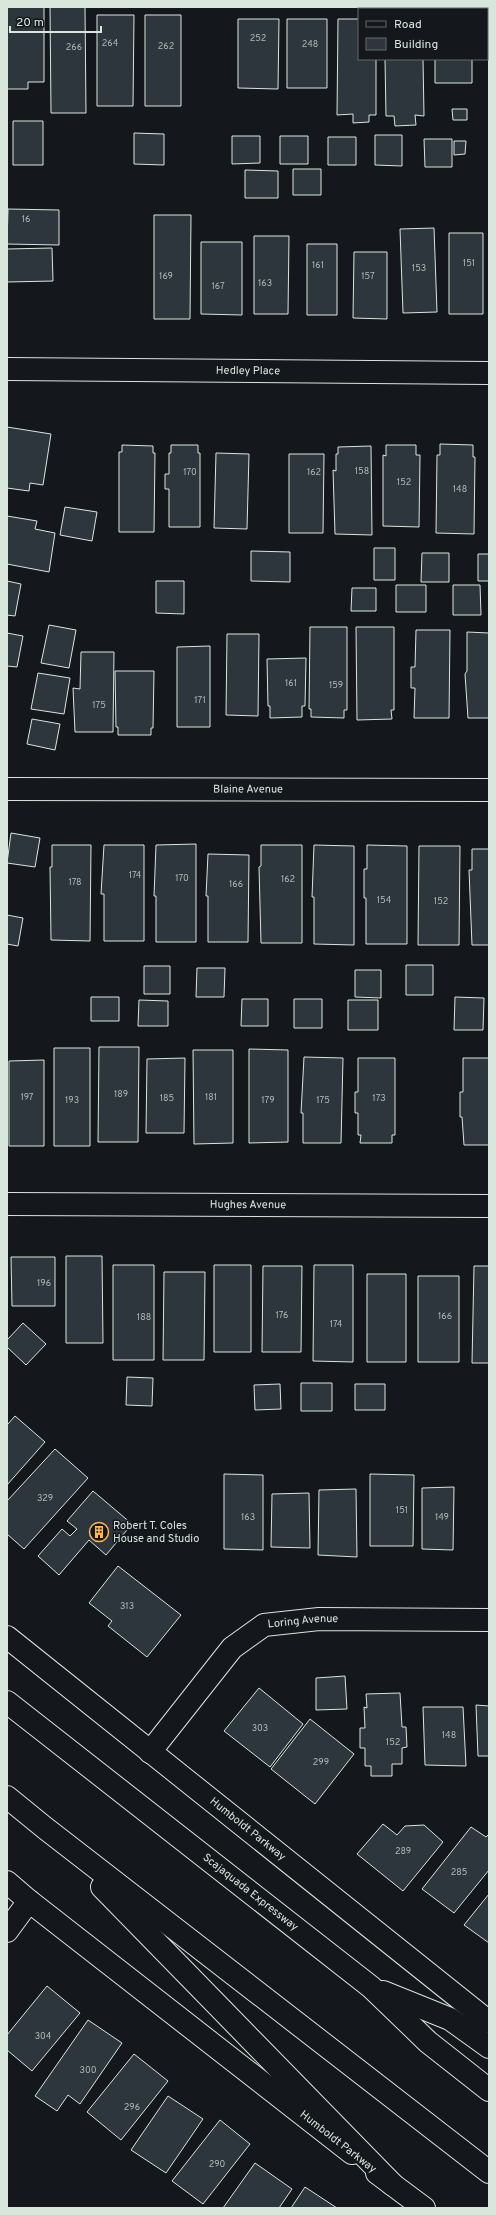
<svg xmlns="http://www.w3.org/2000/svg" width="496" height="2215" viewBox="0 0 496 2215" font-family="Overpass,sans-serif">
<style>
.building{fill:#2c363c;stroke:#d8e6dc}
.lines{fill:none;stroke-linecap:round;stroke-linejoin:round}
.street-casing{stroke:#d8e6dc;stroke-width:24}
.highway-casing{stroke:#d8e6dc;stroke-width:24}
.street{stroke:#14181c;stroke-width:22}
.highway{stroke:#14181c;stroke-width:22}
.labels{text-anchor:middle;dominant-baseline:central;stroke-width:3;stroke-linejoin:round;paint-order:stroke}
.number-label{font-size:9px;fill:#adbab4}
.street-label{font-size:11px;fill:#d8e6dc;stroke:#14181c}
.poi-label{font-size:11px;fill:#d8e6dc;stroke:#14181c;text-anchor:start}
</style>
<rect width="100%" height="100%" fill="#14181c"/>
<path class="building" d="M 7,7 L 44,7 L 44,82 L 28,82 L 28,89 L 7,89 Z
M 50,7 L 85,7 L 86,113 L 51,113 Z
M 97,15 L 134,15 L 133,106 L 97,106 Z
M 145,15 L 181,15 L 181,106 L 145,106 Z
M 238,19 L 279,19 L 278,89 L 238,88 Z
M 287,19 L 327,19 L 327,88 L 287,88 Z
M 338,19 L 359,19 L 359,59 L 376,59 L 376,115 L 369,115 L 369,122 L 353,123 L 353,114 L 337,115 Z
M 385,59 L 423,59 L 424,116 L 415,115 L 416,125 L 395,126 L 394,116 L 386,116 Z
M 435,59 L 472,59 L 472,83 L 435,83 Z
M 452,109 L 467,109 L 467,120 L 453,120 Z
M 13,121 L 43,121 L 43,165 L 13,165 Z
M 134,133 L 164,134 L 164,165 L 134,164 Z
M 375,135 L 402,135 L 402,166 L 375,165 Z
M 232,136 L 260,136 L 260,163 L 232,164 Z
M 280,136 L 308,136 L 308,164 L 280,164 Z
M 328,137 L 356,137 L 356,165 L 328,165 Z
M 424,139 L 452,139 L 452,167 L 425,167 Z
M 454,141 L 466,141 L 465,154 L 454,155 Z
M 293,169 L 321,169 L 321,195 L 293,195 Z
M 245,170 L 278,171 L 278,198 L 245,198 Z
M 8,209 L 59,210 L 59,245 L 7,244 Z
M 154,215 L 191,215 L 190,319 L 154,319 Z
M 434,228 L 437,312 L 403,313 L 400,229 Z
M 449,233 L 483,233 L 483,314 L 449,314 Z
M 254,236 L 289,236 L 288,314 L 254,314 Z
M 201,242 L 242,242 L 242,315 L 201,314 Z
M 307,244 L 337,244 L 337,315 L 307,315 Z
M 52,248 L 53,281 L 7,282 L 7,249 Z
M 354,252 L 387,252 L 387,319 L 353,318 Z
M 7,427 L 51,434 L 43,485 L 30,483 L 29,491 L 7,488 Z
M 440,444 L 473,445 L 473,457 L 475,457 L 474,534 L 436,533 L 437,455 L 440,455 Z
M 122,445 L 153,446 L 153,453 L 155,453 L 154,532 L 119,532 L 119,452 L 122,452 Z
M 171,445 L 198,445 L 198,453 L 200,453 L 200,527 L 169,527 L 169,489 L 165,489 L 165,474 L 169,474 L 169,453 L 171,453 Z
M 386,445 L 416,445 L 416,455 L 420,455 L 419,527 L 383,526 L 383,455 L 386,456 Z
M 371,446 L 372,535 L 335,534 L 333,470 L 336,471 L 336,454 L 338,454 L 338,447 Z
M 216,453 L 249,454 L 247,529 L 214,528 Z
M 289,454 L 324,454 L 323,533 L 289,533 Z
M 65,507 L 97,512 L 92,541 L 60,535 Z
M 7,516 L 37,521 L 35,529 L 55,533 L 49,572 L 7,564 Z
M 374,548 L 395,548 L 395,580 L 374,580 Z
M 251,551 L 290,552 L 290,582 L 251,581 Z
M 422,553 L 449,553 L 449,582 L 421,582 Z
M 478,554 L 489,554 L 489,581 L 478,581 Z
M 7,581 L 21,584 L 15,616 L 7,615 Z
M 156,581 L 184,581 L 184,614 L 156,613 Z
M 396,585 L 426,585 L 426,612 L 396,612 Z
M 453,585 L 480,585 L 481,615 L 453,615 Z
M 352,588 L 376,588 L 376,611 L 351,611 Z
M 49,625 L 76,630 L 69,668 L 41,663 Z
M 310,627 L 347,627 L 347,710 L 344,710 L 344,718 L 311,717 L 311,709 L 309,709 Z
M 356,627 L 394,627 L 394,710 L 391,710 L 392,719 L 357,720 Z
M 416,630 L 450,630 L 449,718 L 414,718 L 415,688 L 411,688 L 411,667 L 415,667 Z
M 467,632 L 489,633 L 489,718 L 468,718 L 465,674 L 467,671 Z
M 7,633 L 23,636 L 17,667 L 7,666 Z
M 227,634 L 259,634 L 258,716 L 226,715 Z
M 210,646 L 210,727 L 177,727 L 177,647 Z
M 81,652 L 114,652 L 113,732 L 75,732 L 73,688 L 80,689 Z
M 306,658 L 305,706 L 302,706 L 302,717 L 270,718 L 270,706 L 268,706 L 267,659 Z
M 115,671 L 154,671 L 153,728 L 151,728 L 151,735 L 118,735 L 118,727 L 116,727 Z
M 38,673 L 70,678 L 64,714 L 31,709 Z
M 32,719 L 60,724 L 55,750 L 27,744 Z
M 11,833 L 40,838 L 35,867 L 7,863 Z
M 196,844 L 196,942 L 156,942 L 156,896 L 154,896 L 156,845 Z
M 52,845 L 91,845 L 90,941 L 51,940 L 50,867 L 52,867 Z
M 104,845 L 144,845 L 144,941 L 104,941 L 104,894 L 101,894 Z
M 261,845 L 302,845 L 302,943 L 261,943 L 259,867 L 261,866 Z
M 314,845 L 354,846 L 354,945 L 314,944 L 314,897 L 312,897 Z
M 367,845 L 407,846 L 407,944 L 366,944 L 366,898 L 364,898 L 364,869 L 367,869 Z
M 419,846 L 460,846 L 459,945 L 418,945 Z
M 472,849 L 489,849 L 489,945 L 472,945 L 469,870 L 472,870 Z
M 208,854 L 249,855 L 248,942 L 208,942 L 208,896 L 206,896 Z
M 7,915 L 23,918 L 18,946 L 7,944 Z
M 406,965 L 433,965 L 433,995 L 406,995 Z
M 144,966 L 170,966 L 170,994 L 144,994 Z
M 197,968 L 225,968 L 224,997 L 196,997 Z
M 355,970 L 381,970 L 381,998 L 355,997 Z
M 91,997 L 119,997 L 119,1021 L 91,1021 Z
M 455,997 L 484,998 L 483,1030 L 454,1030 Z
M 242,999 L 268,999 L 268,1026 L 241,1026 Z
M 294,999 L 322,999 L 322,1028 L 294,1028 Z
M 139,1000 L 168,1001 L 168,1026 L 138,1026 Z
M 348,1000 L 378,1000 L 378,1030 L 348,1030 Z
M 99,1047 L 139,1047 L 138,1142 L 98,1142 Z
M 54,1048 L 90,1048 L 90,1146 L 54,1146 Z
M 249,1049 L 288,1050 L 288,1142 L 249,1143 Z
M 193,1050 L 233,1050 L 233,1143 L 194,1144 Z
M 304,1057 L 343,1058 L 341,1143 L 303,1143 L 303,1113 L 301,1113 Z
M 185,1058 L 184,1133 L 146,1133 L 147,1059 Z
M 358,1058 L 395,1058 L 395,1135 L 392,1135 L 392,1143 L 360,1143 L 361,1135 L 358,1135 L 358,1113 L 355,1113 L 355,1092 L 358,1092 Z
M 463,1058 L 489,1058 L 489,1145 L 464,1145 L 462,1117 L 460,1117 L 460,1092 L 463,1092 Z
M 44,1060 L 44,1146 L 9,1146 L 9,1061 Z
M 66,1256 L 102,1256 L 103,1343 L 66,1343 Z
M 11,1257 L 55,1257 L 55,1306 L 12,1306 Z
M 113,1265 L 154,1265 L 154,1360 L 113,1360 Z
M 214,1265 L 251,1265 L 251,1352 L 214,1352 Z
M 314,1265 L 353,1265 L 353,1362 L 313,1361 Z
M 263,1266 L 302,1266 L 301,1352 L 262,1352 Z
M 474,1266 L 489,1266 L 489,1363 L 472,1363 Z
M 164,1272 L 205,1272 L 204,1360 L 163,1360 Z
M 367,1274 L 406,1274 L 406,1362 L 367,1362 Z
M 418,1276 L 459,1276 L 459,1362 L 418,1362 Z
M 23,1323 L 46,1344 L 26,1365 L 7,1347 L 7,1340 Z
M 127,1377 L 153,1378 L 152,1406 L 126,1405 Z
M 301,1383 L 332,1383 L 332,1411 L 301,1411 Z
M 280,1384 L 281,1409 L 255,1410 L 254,1385 Z
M 355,1384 L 385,1384 L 385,1410 L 355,1410 Z
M 15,1416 L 45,1442 L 7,1485 L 7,1425 Z
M 55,1449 L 88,1478 L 24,1549 L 7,1534 L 7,1501 Z
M 224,1474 L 263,1475 L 263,1550 L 224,1549 Z
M 370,1474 L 414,1475 L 413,1546 L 370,1546 Z
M 454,1487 L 453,1550 L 422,1549 L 422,1488 Z
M 356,1489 L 357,1557 L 318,1555 L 319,1490 Z
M 93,1491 L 132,1524 L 106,1555 L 89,1540 L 59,1575 L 38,1556 L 62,1529 L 70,1536 L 77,1529 L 67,1521 Z
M 309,1493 L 310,1548 L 271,1547 L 272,1494 Z
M 118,1566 L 181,1615 L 147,1657 L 108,1626 L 112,1621 L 89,1603 Z
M 345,1676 L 347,1709 L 316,1710 L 316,1678 Z
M 259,1688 L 303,1724 L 270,1767 L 224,1731 Z
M 400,1693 L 402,1727 L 406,1727 L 407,1747 L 402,1748 L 402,1764 L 392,1764 L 392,1776 L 371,1776 L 371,1766 L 365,1766 L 365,1748 L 360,1748 L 360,1728 L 365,1728 L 364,1707 L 367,1708 L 366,1694 Z
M 476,1705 L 489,1706 L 489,1756 L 478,1756 Z
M 423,1707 L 463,1707 L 466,1766 L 425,1765 Z
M 310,1719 L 354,1754 L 315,1804 L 271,1769 Z
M 383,1824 L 397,1835 L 405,1826 L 424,1825 L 443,1842 L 403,1891 L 357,1854 Z
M 471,1827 L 486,1837 L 489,1834 L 489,1870 L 454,1913 L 422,1889 Z
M 489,1894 L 489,1943 L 464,1925 Z
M 47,1986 L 80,2013 L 32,2071 L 7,2050 L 7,2035 Z
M 88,2020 L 122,2043 L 80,2104 L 68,2095 L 57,2111 L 35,2096 Z
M 134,2054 L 168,2081 L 121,2140 L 87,2112 Z
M 168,2096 L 203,2119 L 166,2173 L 131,2150 Z
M 220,2120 L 250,2144 L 203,2204 L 172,2181 Z
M 255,2163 L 292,2189 L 279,2208 L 223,2208 Z
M 305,2187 L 337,2208 L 291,2208 Z"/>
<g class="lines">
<g class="street-casing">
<g id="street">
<path id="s1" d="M 7,369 L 489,373"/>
<path id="s2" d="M 7,789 L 489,790"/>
<path id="s3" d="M 7,1204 L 489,1206"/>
<path id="s4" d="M 7,1637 L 489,2022"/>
<path id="s5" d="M 150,1752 L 232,1648 L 264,1625 L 319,1619 L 489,1620"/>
<path d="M 7,1882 L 29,1901 L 352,2153"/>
<path d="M 7,1931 L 29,1901"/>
<path d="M 377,2173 L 424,2208"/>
</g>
</g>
<g class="highway-casing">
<g id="highway">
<path id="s6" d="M 7,1702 L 371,1987 L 428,2042 L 489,2090"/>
<path d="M 7,1797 L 45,1828 L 489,2172"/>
<path d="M 102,1887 L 392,2184"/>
<path d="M 383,1992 L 450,2019 L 489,2047"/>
</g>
</g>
<use href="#street" class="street"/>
<use href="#highway" class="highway"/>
</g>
<defs>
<g id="building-ring" transform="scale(1)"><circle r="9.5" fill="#14181c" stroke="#ffb74d" stroke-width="1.5"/><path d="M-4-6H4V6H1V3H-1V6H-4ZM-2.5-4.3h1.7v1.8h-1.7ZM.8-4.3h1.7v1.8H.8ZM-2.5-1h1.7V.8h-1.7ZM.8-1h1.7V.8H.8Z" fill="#ffb74d"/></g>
</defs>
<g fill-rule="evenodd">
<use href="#building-ring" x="99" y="1532"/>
</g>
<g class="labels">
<g class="number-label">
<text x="258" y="38">252</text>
<text x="110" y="43">264</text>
<text x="310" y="44">248</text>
<text x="166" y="46">262</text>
<text x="74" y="47">266</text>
<text x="26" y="219">16</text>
<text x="469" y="263">151</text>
<text x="318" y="265">161</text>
<text x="419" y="268">153</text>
<text x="166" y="276">169</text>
<text x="368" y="276">157</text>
<text x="265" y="283">163</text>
<text x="218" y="286">167</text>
<text x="362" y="471">158</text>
<text x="190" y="472">170</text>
<text x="314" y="472">162</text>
<text x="404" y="482">152</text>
<text x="460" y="489">148</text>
<text x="291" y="683">161</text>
<text x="336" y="685">159</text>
<text x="200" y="700">171</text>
<text x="99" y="705">175</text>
<text x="135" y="875">174</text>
<text x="182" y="878">170</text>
<text x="288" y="879">162</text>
<text x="75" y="882">178</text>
<text x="236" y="884">166</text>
<text x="384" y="900">154</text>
<text x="441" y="901">152</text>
<text x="121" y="1094">189</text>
<text x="27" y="1097">197</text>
<text x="211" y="1097">181</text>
<text x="167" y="1098">185</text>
<text x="379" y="1098">173</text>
<text x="72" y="1100">193</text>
<text x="268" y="1100">179</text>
<text x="323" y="1100">175</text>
<text x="44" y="1283">196</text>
<text x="282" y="1315">176</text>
<text x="445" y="1316">166</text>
<text x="144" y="1317">188</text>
<text x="336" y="1324">174</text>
<text x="45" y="1498">329</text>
<text x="402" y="1510">151</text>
<text x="248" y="1517">163</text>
<text x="442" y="1517">149</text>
<text x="127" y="1606">313</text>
<text x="260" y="1728">303</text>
<text x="449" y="1735">148</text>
<text x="393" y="1742">152</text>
<text x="321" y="1762">299</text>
<text x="403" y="1851">289</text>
<text x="459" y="1872">285</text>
<text x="43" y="2036">304</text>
<text x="88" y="2070">300</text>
<text x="132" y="2107">296</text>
<text x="217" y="2164">290</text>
</g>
<g class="street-label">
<text stroke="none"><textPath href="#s1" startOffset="241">Hedley Place</textPath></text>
<text stroke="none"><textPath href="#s2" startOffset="241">Blaine Avenue</textPath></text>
<text stroke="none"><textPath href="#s3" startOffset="241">Hughes Avenue</textPath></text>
<text stroke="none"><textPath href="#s5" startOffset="211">Loring Avenue</textPath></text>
<text stroke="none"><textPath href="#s4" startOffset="308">Humboldt Parkway</textPath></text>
<text stroke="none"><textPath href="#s6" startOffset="309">Scajaquada Expressway</textPath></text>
<text transform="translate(338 2142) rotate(38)">Humboldt Parkway</text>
</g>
<g class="poi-label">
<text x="113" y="1526">Robert T. Coles<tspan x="113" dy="13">House and Studio</tspan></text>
</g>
</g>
<rect width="496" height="2215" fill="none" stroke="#d8e6dc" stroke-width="16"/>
<rect x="358" y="8" width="130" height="52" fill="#14181c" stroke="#626a69"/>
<rect x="366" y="21" width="20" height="6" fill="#14181c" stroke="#626a69"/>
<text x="394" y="28" font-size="12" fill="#d8e6dc">Road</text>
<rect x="366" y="38" width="20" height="12" fill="#2c363c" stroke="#626a69"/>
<text x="394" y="48" font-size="12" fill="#d8e6dc">Building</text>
<path d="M10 26v6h91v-6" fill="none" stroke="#d8e6dc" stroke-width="2"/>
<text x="16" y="26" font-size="12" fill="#d8e6dc" stroke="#14181c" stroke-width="3" paint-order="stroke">20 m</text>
</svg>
